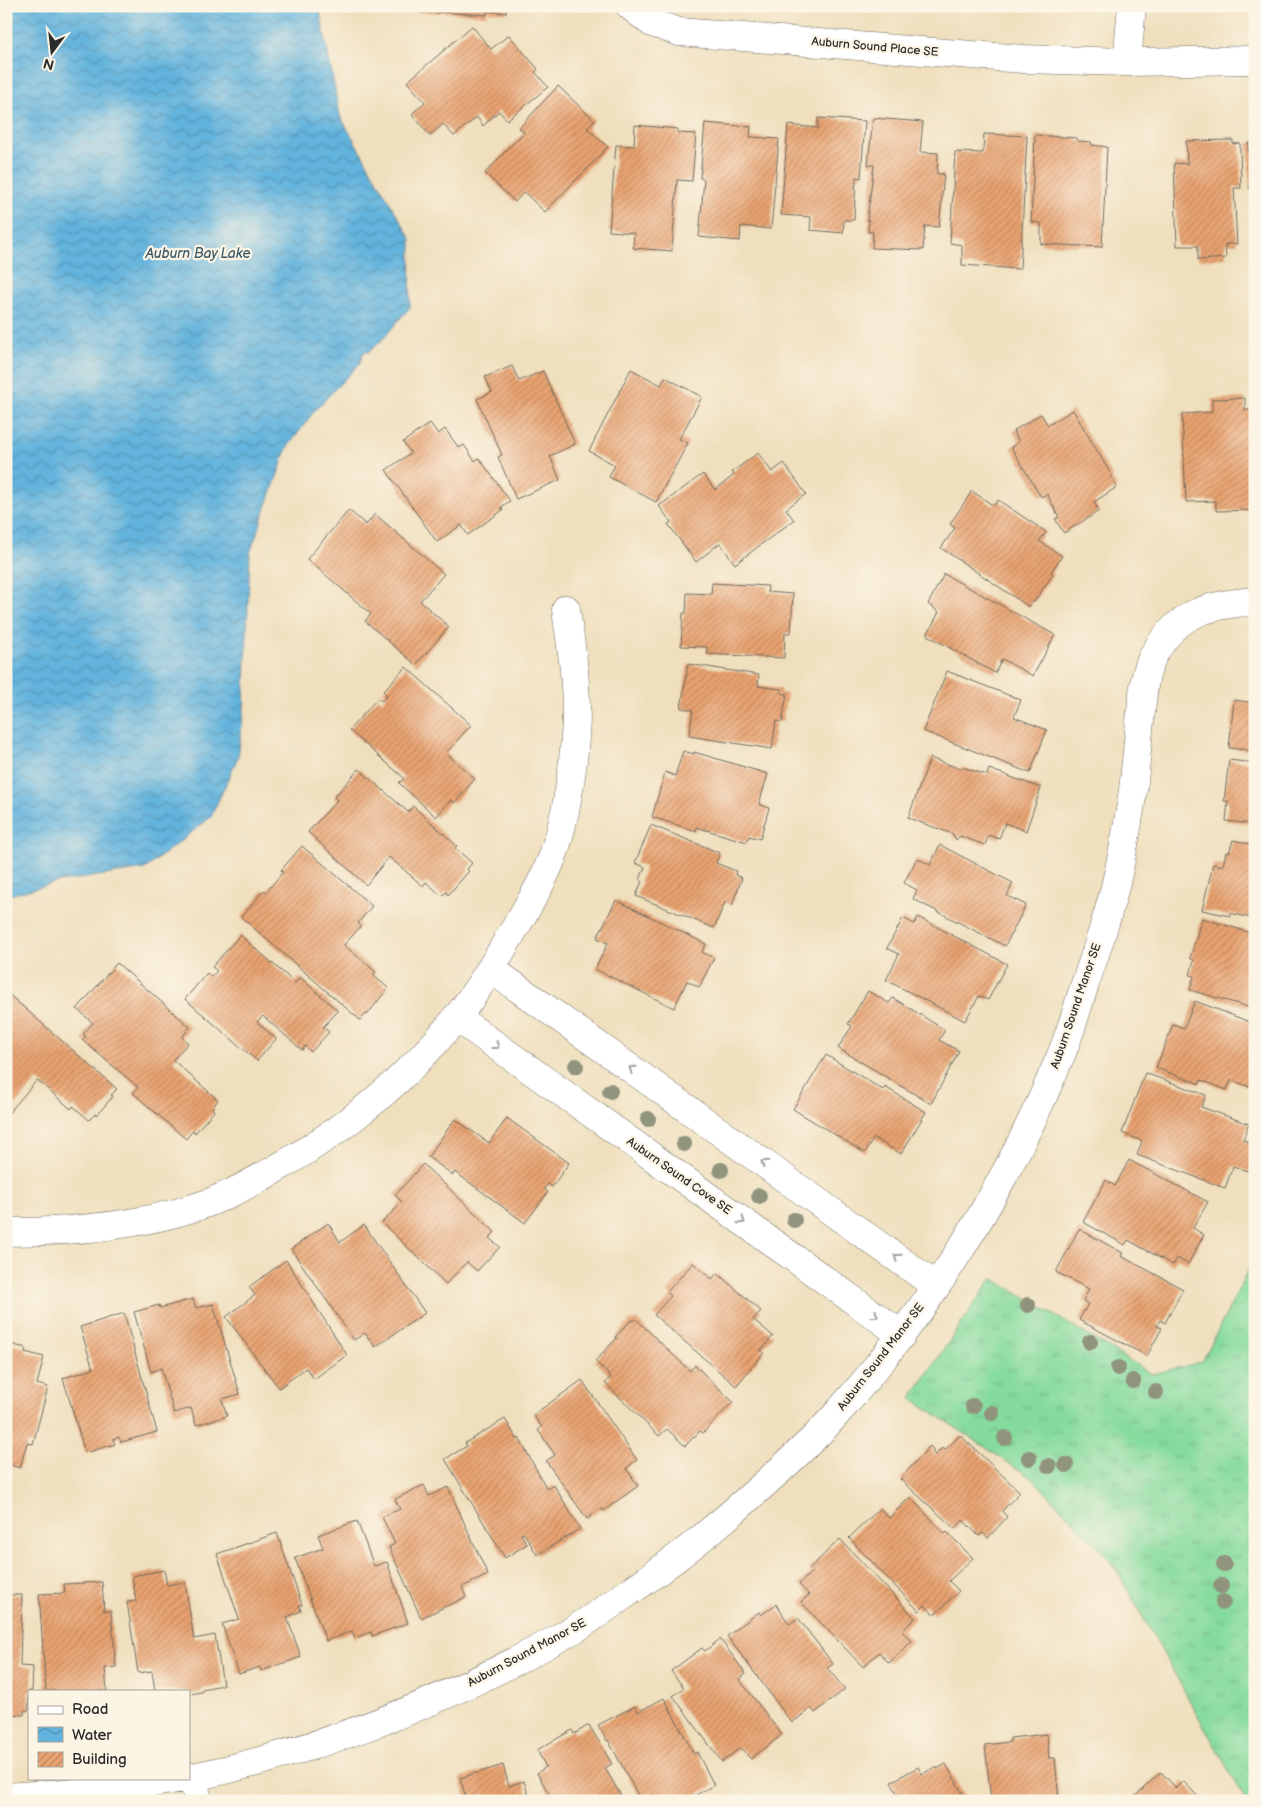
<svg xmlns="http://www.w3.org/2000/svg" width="1261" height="1807" viewBox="0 0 1261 1807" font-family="'Balsamiq Sans',sans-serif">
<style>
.grass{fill:url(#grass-tufts);stroke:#588364}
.water{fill:url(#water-waves);stroke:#466f84}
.building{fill:url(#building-hatch)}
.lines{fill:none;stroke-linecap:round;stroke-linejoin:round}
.minor-casing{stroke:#706a5e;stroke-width:29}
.minor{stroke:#fff;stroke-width:28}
.tree{fill:#90947d}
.oneway{stroke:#a0a0a0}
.labels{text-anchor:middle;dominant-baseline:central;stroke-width:4.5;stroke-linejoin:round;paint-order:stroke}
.street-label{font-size:12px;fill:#2b2b2b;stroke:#fcf5e5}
.water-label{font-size:14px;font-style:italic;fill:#3e5b69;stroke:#fcf5e5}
</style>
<defs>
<pattern id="grass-tufts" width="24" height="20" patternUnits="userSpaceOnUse" patternTransform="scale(1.25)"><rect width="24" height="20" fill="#85db9e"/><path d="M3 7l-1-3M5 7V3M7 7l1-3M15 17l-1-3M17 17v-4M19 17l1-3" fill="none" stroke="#73bc88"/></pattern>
<pattern id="water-waves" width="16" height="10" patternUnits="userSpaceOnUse" patternTransform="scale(1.25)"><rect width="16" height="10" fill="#62b3dd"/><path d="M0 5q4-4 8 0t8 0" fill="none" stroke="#5192b3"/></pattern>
<pattern id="building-hatch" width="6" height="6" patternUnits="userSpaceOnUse" patternTransform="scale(1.25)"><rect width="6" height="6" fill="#e9a371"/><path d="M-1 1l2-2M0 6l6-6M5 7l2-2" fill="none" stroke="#bd855d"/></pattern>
</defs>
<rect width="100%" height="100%" fill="#fcf5e5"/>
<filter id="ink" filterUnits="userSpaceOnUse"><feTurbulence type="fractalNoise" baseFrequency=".02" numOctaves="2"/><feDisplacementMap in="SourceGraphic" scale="10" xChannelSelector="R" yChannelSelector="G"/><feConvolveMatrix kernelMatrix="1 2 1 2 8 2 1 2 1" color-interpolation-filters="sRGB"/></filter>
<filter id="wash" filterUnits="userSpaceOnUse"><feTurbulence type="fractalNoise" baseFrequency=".0096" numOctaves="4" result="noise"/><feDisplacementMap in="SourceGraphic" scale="20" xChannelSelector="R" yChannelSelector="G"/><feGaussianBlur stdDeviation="1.12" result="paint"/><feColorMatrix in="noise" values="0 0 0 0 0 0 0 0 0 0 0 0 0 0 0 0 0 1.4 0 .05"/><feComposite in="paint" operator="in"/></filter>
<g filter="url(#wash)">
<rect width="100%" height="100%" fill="#efdfbd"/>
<path class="grass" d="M 1255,1257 L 1255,1801 L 1246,1801 L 1112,1562 L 1033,1479 L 911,1398 L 992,1278 L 1152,1374 L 1202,1362 Z"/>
<path class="water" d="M 6,6 L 319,6 L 340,116 L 411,239 L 410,307 L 381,341 L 370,351 L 363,353 L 360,363 L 315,410 L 287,448 L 250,553 L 244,710 L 238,757 L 211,817 L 145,869 L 58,882 L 6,896 Z"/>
<g id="blocks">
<path class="building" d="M 383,6 L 506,6 L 506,13 L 487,11 L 487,15 L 439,12 L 439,13 L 418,12 L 417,9 L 383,8 Z
M 472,26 L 491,49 L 509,35 L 538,69 L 535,72 L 548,87 L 507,120 L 499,111 L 483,126 L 477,117 L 454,136 L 443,124 L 430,136 L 412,114 L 425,102 L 407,82 Z
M 558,86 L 594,120 L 587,128 L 608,147 L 545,212 L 524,192 L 515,202 L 485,173 L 524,132 L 519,128 Z
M 818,118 L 865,121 L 861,178 L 856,177 L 854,220 L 844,220 L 843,233 L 810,230 L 811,217 L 781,215 L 788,125 L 818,128 Z
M 873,118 L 923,122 L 920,152 L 938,153 L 937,174 L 944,174 L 939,227 L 925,226 L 923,250 L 872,248 L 873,232 L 868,232 L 869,220 L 867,220 L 874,165 L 868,165 Z
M 705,123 L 751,127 L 750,137 L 779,139 L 771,229 L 741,226 L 740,241 L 699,237 L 704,179 L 700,178 Z
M 635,125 L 678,129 L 678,133 L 696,134 L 692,181 L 677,180 L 672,251 L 633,248 L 634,233 L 609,231 L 616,145 L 634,146 Z
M 984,134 L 1027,136 L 1020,269 L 962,265 L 962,245 L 950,243 L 955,152 L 983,153 Z
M 1035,135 L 1077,138 L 1078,141 L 1091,142 L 1092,145 L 1107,147 L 1102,247 L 1041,244 L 1041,223 L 1031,222 Z
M 1233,140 L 1233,144 L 1240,143 L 1241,188 L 1234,188 L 1237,244 L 1225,244 L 1226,258 L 1198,260 L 1198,246 L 1177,246 L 1174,163 L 1187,164 L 1186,141 Z
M 1248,143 L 1255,143 L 1255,190 L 1250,190 Z
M 512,366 L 519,381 L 543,371 L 575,444 L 550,456 L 560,480 L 516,499 L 498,457 L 502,455 L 477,399 L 492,392 L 485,377 Z
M 631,369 L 661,385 L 665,377 L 702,397 L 679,439 L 688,443 L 656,502 L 609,477 L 615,465 L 589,451 Z
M 1245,398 L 1245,410 L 1253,410 L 1255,510 L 1216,511 L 1216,501 L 1186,502 L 1182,414 L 1212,412 L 1212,399 Z
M 1073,410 L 1112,476 L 1111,477 L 1117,487 L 1094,502 L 1099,511 L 1064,533 L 1055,519 L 1059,517 L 1047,494 L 1041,497 L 1011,447 L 1019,442 L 1013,431 L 1041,414 L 1048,425 Z
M 430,423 L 438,434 L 445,429 L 459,448 L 464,445 L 475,461 L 479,458 L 510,501 L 501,507 L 503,510 L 468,535 L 461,525 L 437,542 L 386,470 L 411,453 L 403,442 Z
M 758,453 L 772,472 L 784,463 L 806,494 L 786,509 L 794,520 L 735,564 L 720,543 L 696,562 L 668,524 L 671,522 L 659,506 L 703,474 L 715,490 L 734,475 L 732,472 Z
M 972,491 L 994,506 L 998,500 L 1046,532 L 1039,541 L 1062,556 L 1051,572 L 1053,574 L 1034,602 L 1033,601 L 1029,607 L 941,548 L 955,528 L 950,524 Z
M 349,510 L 366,525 L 375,514 L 444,574 L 420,601 L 449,627 L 416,665 L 365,621 L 371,614 L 307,559 Z
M 944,574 L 1055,635 L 1033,676 L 1002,659 L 995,673 L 927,635 L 939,612 L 928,604 Z
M 712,583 L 768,586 L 767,592 L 793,594 L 791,633 L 785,633 L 784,658 L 707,654 L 707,647 L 681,646 L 683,613 L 686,613 L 687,593 L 711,594 Z
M 688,664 L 759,675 L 758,686 L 781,689 L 781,693 L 787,694 L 782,722 L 776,721 L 772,749 L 689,736 L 693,710 L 681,708 Z
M 406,667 L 471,725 L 446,753 L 475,779 L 454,803 L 451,800 L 436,817 L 399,783 L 404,778 L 349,730 L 378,698 L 382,701 L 387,695 L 383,691 Z
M 947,671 L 1021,700 L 1014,717 L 1047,730 L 1030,773 L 923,731 Z
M 1234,700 L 1255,703 L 1255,751 L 1229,748 Z
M 683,751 L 694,754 L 694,752 L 768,774 L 759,804 L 769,808 L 760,839 L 749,836 L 747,842 L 696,827 L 696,831 L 652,817 L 665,772 L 675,776 Z
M 930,758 L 961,769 L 962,767 L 987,775 L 989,769 L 1041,788 L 1026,831 L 1005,823 L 999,839 L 989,835 L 985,845 L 960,836 L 956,840 L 953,834 L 908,818 Z
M 1229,760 L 1255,763 L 1255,834 L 1252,834 L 1253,824 L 1226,821 L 1228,801 L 1224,801 Z
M 359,769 L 408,812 L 413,806 L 457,846 L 455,848 L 472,863 L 467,869 L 469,871 L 448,895 L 446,892 L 442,896 L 426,882 L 423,886 L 389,857 L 366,885 L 308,832 L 337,800 L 334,797 Z
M 651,825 L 720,853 L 716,863 L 736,871 L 735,875 L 742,878 L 732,905 L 725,902 L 714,928 L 636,896 L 642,881 L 640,880 L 645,867 L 635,863 Z
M 1233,840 L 1255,845 L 1255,919 L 1230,913 L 1230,916 L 1202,910 L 1213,864 L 1223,866 L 1226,852 L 1229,853 Z
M 940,845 L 1013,883 L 1007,896 L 1026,905 L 1005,946 L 913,899 L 917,890 L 904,883 L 917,858 L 930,865 Z
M 302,846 L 372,906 L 358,923 L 361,926 L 344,945 L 376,972 L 373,975 L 388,988 L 367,1015 L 366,1014 L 360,1020 L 241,917 L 264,890 L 266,892 L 283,872 L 281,870 Z
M 616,900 L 706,944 L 702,952 L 714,958 L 699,987 L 687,981 L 674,1008 L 595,969 L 608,943 L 597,938 Z
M 918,917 L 1007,964 L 988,1000 L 979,996 L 965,1021 L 886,980 L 899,954 L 887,948 L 903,918 L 914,924 Z
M 1202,918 L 1255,934 L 1255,1009 L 1190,990 L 1194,976 L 1190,975 L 1194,960 L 1190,958 Z
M 240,935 L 295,983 L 300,977 L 338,1011 L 323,1027 L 329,1032 L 311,1052 L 305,1046 L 302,1050 L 263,1016 L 257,1022 L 276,1039 L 257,1061 L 185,999 L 207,973 L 211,977 L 217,971 L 212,967 Z
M 117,963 L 190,1027 L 182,1037 L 188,1043 L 173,1060 L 218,1100 L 212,1108 L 214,1111 L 195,1133 L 193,1130 L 186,1139 L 133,1093 L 138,1087 L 82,1040 L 86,1036 L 83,1034 L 93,1023 L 77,1009 Z
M 868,991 L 889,1003 L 893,998 L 945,1030 L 939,1040 L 959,1051 L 931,1104 L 838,1048 L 852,1026 L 848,1024 Z
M 6,992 L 117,1089 L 111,1095 L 113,1096 L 97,1115 L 95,1114 L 89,1120 L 73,1106 L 71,1109 L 37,1080 L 6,1116 Z
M 1195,1001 L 1255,1024 L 1255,1084 L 1253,1088 L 1231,1080 L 1227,1090 L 1201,1080 L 1200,1084 L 1156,1068 L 1173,1024 L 1184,1028 Z
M 826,1055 L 883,1090 L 885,1087 L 926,1112 L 901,1154 L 874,1138 L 865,1153 L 793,1109 Z
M 1145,1073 L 1206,1095 L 1201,1107 L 1249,1124 L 1243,1140 L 1255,1144 L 1255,1159 L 1250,1172 L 1233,1166 L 1225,1188 L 1137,1155 L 1142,1141 L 1122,1133 Z
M 507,1118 L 569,1163 L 552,1187 L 548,1184 L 544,1189 L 548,1192 L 525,1223 L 455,1172 L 453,1175 L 428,1157 L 455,1119 L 489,1143 Z
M 1129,1160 L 1208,1202 L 1193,1228 L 1204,1235 L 1188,1264 L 1177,1258 L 1173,1265 L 1128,1240 L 1125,1245 L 1083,1222 L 1106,1180 L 1115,1186 Z
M 423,1164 L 495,1232 L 489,1238 L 500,1247 L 477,1271 L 467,1262 L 446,1284 L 382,1223 L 402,1202 L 395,1195 Z
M 328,1223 L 340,1242 L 364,1225 L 425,1313 L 375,1347 L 365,1333 L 354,1340 L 291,1249 Z
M 1079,1229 L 1123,1253 L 1121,1256 L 1183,1289 L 1165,1323 L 1160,1320 L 1157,1326 L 1162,1328 L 1147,1356 L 1079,1320 L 1088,1304 L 1083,1301 L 1089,1289 L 1056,1272 Z
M 286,1260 L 347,1355 L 314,1379 L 306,1368 L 279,1388 L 226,1317 L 255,1295 L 249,1287 Z
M 693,1263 L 712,1279 L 717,1273 L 761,1311 L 753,1319 L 773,1336 L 761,1350 L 764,1353 L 736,1386 L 654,1315 L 671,1296 L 667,1292 Z
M 193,1299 L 196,1308 L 213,1304 L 240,1394 L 222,1399 L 227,1416 L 196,1425 L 191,1408 L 174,1413 L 161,1368 L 151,1372 L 134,1312 L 159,1305 L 160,1308 Z
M 124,1313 L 157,1432 L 121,1442 L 119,1437 L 113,1439 L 115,1444 L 85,1453 L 63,1378 L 93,1369 L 80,1327 Z
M 636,1319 L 690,1371 L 695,1365 L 733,1402 L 703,1433 L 700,1431 L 685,1446 L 667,1429 L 659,1436 L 605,1383 L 611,1377 L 595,1361 L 617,1338 L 615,1337 L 631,1320 L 633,1321 Z
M 6,1343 L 26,1348 L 25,1352 L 44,1357 L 37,1384 L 48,1387 L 33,1444 L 27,1443 L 20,1468 L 6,1464 Z
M 582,1380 L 637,1460 L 626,1468 L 638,1486 L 603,1511 L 601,1508 L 587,1519 L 546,1461 L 555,1455 L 538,1430 L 542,1427 L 533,1415 Z
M 505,1419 L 517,1439 L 519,1438 L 547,1489 L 554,1485 L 580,1529 L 537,1555 L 524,1533 L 521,1534 L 527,1544 L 505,1558 L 445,1459 L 467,1446 L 465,1443 Z
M 960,1435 L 1020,1492 L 1002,1511 L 1007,1517 L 988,1538 L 983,1533 L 979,1536 L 963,1520 L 955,1529 L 900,1479 L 930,1446 L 934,1450 L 932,1452 L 935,1455 L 942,1448 L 945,1450 Z
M 424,1485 L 429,1496 L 448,1487 L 488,1575 L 462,1587 L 466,1597 L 421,1618 L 389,1547 L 395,1544 L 382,1517 L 400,1509 L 395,1499 Z
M 910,1497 L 945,1534 L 947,1532 L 973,1558 L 949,1581 L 959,1591 L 934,1615 L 925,1605 L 919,1611 L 849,1538 L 880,1508 L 889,1518 Z
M 357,1521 L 374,1566 L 387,1562 L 408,1623 L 372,1636 L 371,1632 L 355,1638 L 352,1631 L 326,1641 L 295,1558 L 323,1548 L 318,1535 Z
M 277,1533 L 302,1605 L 299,1605 L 301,1611 L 287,1617 L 301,1657 L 261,1671 L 260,1667 L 239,1674 L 222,1624 L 239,1619 L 217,1554 Z
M 840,1539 L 915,1618 L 902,1631 L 912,1641 L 889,1663 L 879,1652 L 863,1667 L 801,1602 L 809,1595 L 799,1584 L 812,1572 L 809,1569 Z
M 164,1570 L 167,1585 L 185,1582 L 194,1639 L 215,1635 L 223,1685 L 202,1689 L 202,1692 L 189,1694 L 189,1691 L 155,1691 L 152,1671 L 138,1673 L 127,1602 L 136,1601 L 132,1576 Z
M 102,1582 L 104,1611 L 111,1611 L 116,1667 L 105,1668 L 107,1691 L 46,1691 L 39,1594 L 65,1593 L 64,1584 Z
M 6,1595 L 22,1595 L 20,1666 L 33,1667 L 32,1691 L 29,1691 L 29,1710 L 24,1711 L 24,1715 L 6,1714 Z
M 776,1604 L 789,1624 L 798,1618 L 833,1664 L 827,1668 L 845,1689 L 815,1713 L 811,1708 L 792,1723 L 727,1636 L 759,1612 L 761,1615 Z
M 720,1639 L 746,1674 L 739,1679 L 782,1735 L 751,1759 L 740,1748 L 722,1762 L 673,1696 L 684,1688 L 671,1671 L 702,1648 L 705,1651 Z
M 664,1698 L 694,1754 L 697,1752 L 714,1785 L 685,1801 L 656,1801 L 653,1795 L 641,1801 L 608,1740 L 607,1741 L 598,1725 L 635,1706 L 638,1712 Z
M 589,1725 L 612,1764 L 605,1768 L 624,1801 L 553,1801 L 537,1773 L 546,1767 L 537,1750 L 572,1730 L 574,1734 Z
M 1047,1734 L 1049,1758 L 1055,1758 L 1059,1801 L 991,1801 L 985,1745 L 1010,1742 L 1010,1738 Z
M 946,1764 L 967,1801 L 901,1801 L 891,1782 L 918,1767 L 922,1774 L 936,1767 L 937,1769 Z
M 503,1765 L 509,1786 L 524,1781 L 530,1801 L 467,1801 L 460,1778 Z
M 1161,1772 L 1176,1788 L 1183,1781 L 1202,1801 L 1130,1801 Z"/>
</g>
</g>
<g filter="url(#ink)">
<use href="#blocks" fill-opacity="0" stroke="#706a5e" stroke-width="1"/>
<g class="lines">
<g class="minor-casing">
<path id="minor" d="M 630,6 L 652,23 L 679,32 L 1023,59 L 1127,62
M 1132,6 L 1127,62 L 1255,60
M 491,969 L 936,1286
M 456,1017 L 902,1335
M 6,1232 C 70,1232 135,1227 196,1207 C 223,1199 249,1184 274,1170 C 343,1131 407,1079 457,1017 C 479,989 497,959 515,928 C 530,903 547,875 556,847 C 570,801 579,733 575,685 C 574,660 569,634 566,609
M 193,1777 L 198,1801
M 189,1778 C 324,1750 454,1698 573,1630 C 588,1621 602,1611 616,1601 C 664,1569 709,1534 752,1495 C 779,1471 808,1446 833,1418 C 929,1311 1006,1188 1061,1055 C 1070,1034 1076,1012 1083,990 C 1096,952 1109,914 1118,874 C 1124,847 1129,818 1133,790 C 1136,764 1138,738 1141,712 C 1143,693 1144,672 1154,654 C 1179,611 1209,605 1255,601
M 6,1797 L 109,1790 L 184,1778"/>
</g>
<use href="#minor" class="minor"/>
</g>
<g class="tree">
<circle cx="576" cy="1066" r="8"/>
<circle cx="610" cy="1091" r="8"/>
<circle cx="648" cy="1119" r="8"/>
<circle cx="684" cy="1144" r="8"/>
<circle cx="721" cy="1170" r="8"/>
<circle cx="759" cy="1196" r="8"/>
<circle cx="794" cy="1220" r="8"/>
<circle cx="1028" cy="1305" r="8"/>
<circle cx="1090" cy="1342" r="8"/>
<circle cx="1118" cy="1368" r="8"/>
<circle cx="1133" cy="1381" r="8"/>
<circle cx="1156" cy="1392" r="8"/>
<circle cx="973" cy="1406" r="8"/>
<circle cx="992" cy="1413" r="8"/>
<circle cx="1005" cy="1438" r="8"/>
<circle cx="1029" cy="1458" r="8"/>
<circle cx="1066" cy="1465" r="8"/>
<circle cx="1049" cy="1466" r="8"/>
<circle cx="1224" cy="1564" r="8"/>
<circle cx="1221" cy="1586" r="8"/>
<circle cx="1223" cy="1602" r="8"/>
</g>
<defs><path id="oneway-chevron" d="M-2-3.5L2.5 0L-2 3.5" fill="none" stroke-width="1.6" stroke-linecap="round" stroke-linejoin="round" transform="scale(1.25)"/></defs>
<g class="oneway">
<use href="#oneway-chevron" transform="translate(496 1046) rotate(36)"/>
<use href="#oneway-chevron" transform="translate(632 1069) rotate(-145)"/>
<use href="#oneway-chevron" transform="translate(764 1163) rotate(-145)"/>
<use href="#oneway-chevron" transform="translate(742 1221) rotate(35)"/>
<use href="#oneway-chevron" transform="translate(897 1257) rotate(-145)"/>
<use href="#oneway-chevron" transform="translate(875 1315) rotate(35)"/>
</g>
</g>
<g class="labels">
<g class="street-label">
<text transform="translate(875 47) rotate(5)">Auburn Sound Place SE</text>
<text transform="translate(1076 1006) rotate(-71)">Auburn Sound Manor SE</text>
<text transform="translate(679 1176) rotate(35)">Auburn Sound Cove SE</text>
<text transform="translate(881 1357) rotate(-52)">Auburn Sound Manor SE</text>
<text transform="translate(527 1653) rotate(-28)">Auburn Sound Manor SE</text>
</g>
<g class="water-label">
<text x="198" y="253">Auburn Bay Lake</text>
</g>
</g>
<rect width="1261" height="1807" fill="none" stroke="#fcf5e5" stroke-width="25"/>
<rect x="28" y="1690" width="162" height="90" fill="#fcf5e5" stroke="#a8a49b"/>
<rect x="38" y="1706" width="25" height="8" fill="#ffffff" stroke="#a8a49b"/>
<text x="72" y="1714" font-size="15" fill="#2b2b2b">Road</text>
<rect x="38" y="1727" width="25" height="15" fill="url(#water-waves)" stroke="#a8a49b"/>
<text x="72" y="1740" font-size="15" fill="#2b2b2b">Water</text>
<rect x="38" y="1752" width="25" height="15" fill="url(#building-hatch)" stroke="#a8a49b"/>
<text x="72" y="1764" font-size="15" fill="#2b2b2b">Building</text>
<g transform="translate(52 52) rotate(195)" stroke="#fcf5e5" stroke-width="4" paint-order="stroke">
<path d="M0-4L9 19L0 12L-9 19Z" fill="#2b2b2b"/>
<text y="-8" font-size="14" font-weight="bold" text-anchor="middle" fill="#2b2b2b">N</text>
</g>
</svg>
